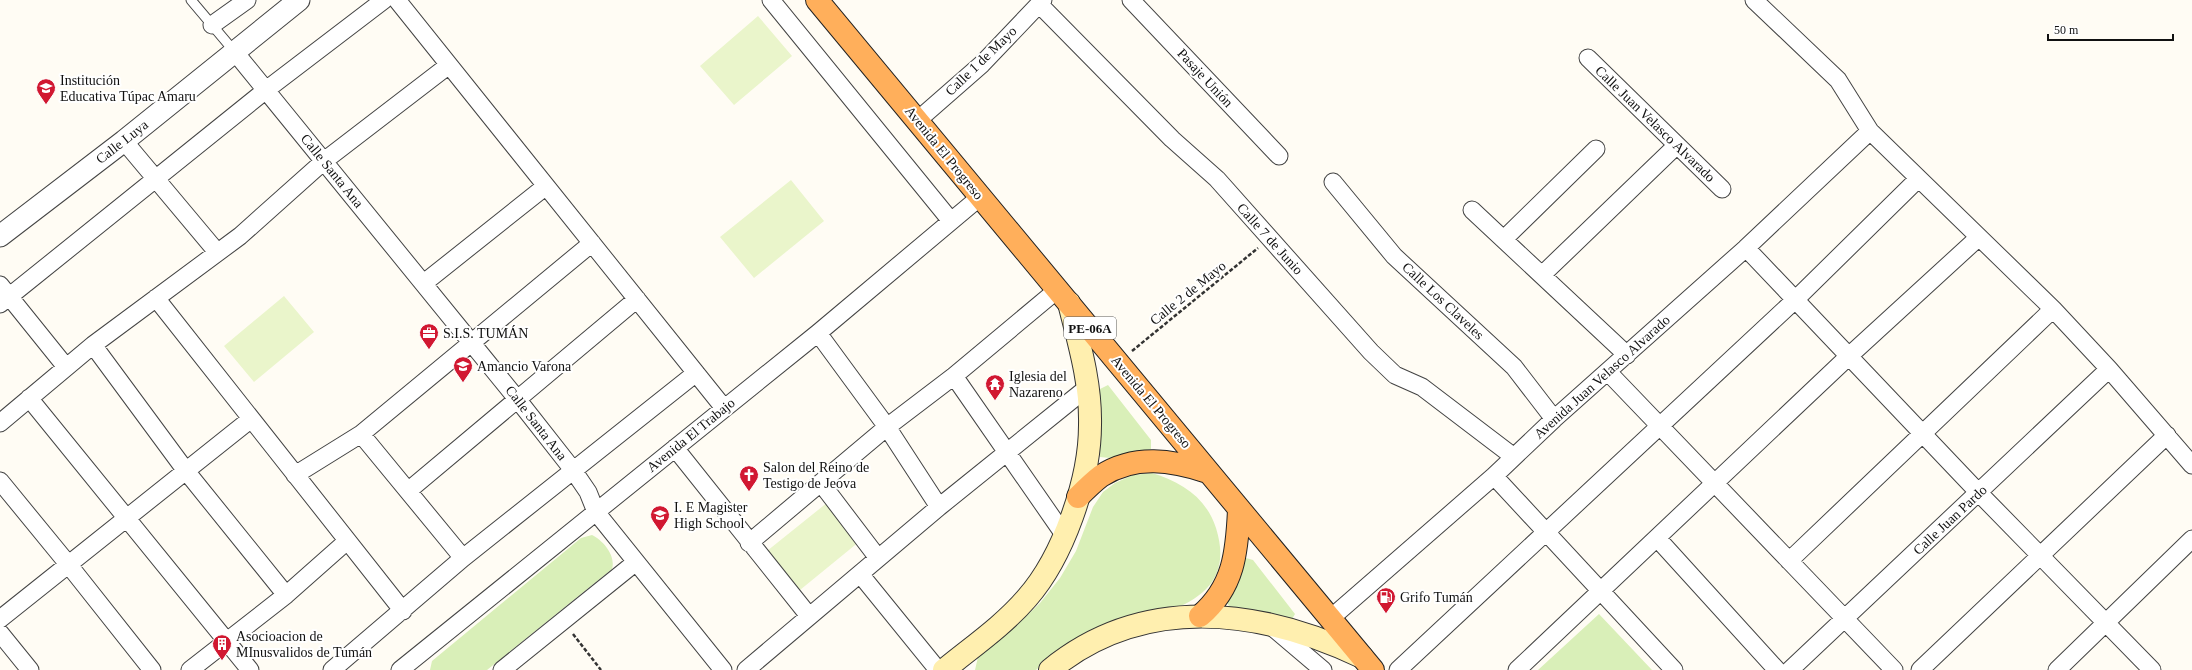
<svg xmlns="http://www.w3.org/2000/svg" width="2192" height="670" viewBox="0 0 2192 670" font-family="'Times New Roman',serif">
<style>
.green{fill:#d9efb8}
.pitch{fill:#eaf5cb}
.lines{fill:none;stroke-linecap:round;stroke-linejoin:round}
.service-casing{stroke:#444;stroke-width:11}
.minor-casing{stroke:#444;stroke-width:19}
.tertiary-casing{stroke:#444;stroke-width:23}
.secondary-casing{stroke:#333;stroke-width:24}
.trunk-casing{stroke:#222;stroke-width:24}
.path{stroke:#333;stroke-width:2.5;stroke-dasharray:4 2;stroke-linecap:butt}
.service{stroke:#fff;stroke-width:9}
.minor{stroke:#fff;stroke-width:17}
.tertiary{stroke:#fff;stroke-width:21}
.secondary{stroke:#ffefaf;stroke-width:22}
.trunk{stroke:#ffaf5b;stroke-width:22}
.labels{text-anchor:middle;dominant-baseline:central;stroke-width:4;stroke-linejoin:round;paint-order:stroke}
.shield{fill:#fff;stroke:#585858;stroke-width:1}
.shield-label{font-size:13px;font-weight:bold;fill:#111}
.street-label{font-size:14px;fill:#111;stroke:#fff}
.poi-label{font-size:14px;fill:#111;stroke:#fff;text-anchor:start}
</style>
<rect width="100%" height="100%" fill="#fffcf4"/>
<path class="green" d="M 1108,385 L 1151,440 L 1151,449 L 1110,458 L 1100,457 L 1096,391 Z
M 1152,473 C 1181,482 1206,497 1216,528 C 1243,614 1137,615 1085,635 C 1066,642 1050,657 1036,670 L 975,670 L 978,657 L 1017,625 L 1040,603 L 1060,578 L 1076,551 L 1093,507 L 1103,492 L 1115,483 L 1133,475 Z
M 592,535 C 604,541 616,556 612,569 L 487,670 L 430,670 L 432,661 L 581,538 Z
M 1246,558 L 1253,560 L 1295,614 L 1291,621 L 1230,608 L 1226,601 L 1239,580 Z
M 1599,614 L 1652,670 L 1538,670 Z"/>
<path class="pitch" d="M 758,16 L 792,56 L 734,105 L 700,66 Z
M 791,180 L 824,221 L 754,278 L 720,237 Z
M 284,296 L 314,332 L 254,382 L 224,346 Z
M 828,502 L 860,541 L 800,590 L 767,551 Z"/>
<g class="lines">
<g class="service-casing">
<path id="service" d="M 191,0 L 234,51"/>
</g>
<g class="minor-casing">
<path id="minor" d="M 397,0 L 724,408
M 771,0 L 951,221
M 1131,0 L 1279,156
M 1754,0 L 1838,80 L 1870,131 L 2053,309 L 2109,369 L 2192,465
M 1039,4 L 1172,139 L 1217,179 L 1371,352 L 1395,375 L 1422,387 L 1514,457
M 212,25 L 247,0
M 234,51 L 518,400 L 573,470 L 588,492 L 596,512 L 723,670
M 1588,58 L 1722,189
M 918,120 L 982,64 L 1043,0
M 124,141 L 217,252
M 1333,182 L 1394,256 L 1514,367 L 1554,419
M 1472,210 L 1627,355
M 1504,239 L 1596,149
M 1746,248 L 1979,493 L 2152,670
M 1542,275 L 1677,145
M 424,283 L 546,186
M 0,285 L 66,367
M 156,298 L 403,611
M 0,304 L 266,90 L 384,0
M 818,333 L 887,427 L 939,507
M 93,345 L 186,471 L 286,595
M 1608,372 L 1894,670
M 954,376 L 1065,536
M 29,398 L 250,670
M 0,423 L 93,345 L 240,236 L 324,161 L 449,65
M 361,434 L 463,558
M 675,448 L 809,616
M 295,475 L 361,434 L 592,243
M 1494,476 L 1674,670
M 0,481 L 68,564 L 152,670
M 821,483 L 878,558
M 408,491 L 637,299
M 1657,538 L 1777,670
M 749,543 L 887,427 L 954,376 L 1057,290
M 1789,561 L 2053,309
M 860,574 L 938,670
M 1331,618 L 1494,476 L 1554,419 L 1746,248 L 1870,131
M 0,619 L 251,419
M 1271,626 L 1323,670
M 0,633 L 30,670
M 190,670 L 286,595 L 347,541
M 332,670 L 463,558 L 696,373
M 400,670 L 818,333 L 980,197
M 502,670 L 636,562
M 746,670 L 939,507 L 1088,387
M 1398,670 L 1796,299 L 1918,179
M 1517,670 L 1849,356 L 1979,237
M 1790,670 L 2109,369
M 1920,670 L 2167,435
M 2057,670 L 2192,539"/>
</g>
<g class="tertiary-casing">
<path id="tertiary" d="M 0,236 L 124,141 L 299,0"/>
</g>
<g class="secondary-casing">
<path id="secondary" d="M 944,670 C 972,647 1003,626 1027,598 C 1063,557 1090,480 1090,425 C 1091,383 1079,343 1069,303
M 1050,670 C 1143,594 1259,608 1362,657"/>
</g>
<g class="trunk-casing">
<path id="trunk" d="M 817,0 L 1373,670
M 1078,497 C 1085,490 1093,482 1101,476 C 1135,454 1172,460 1208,472
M 1200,616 C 1234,587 1237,552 1239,510"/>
</g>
<path class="path" d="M 1132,351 L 1258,248
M 573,634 L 601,670"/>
<use href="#service" class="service"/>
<use href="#minor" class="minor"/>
<use href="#tertiary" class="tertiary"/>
<use href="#secondary" class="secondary"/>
<use href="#trunk" class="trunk"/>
</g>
<defs>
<g id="school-pin" transform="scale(1)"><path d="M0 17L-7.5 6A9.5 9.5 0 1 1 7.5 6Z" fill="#d11831" stroke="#fff"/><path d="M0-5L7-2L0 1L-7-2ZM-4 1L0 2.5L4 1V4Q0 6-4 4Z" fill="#fff"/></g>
<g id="office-pin" transform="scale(1)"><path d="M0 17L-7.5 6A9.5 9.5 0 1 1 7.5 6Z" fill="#d11831" stroke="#fff"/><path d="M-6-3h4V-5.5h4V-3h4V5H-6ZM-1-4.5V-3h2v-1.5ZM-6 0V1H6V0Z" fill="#fff"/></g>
<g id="temple-pin" transform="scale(1)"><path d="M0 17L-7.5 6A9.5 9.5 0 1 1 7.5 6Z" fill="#d11831" stroke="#fff"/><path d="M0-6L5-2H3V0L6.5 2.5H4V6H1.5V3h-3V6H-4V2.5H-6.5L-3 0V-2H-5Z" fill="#fff"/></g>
<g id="church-pin" transform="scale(1)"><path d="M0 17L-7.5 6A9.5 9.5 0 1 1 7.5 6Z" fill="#d11831" stroke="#fff"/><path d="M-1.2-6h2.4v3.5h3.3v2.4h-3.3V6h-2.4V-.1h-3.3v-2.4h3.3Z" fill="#fff"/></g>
<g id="fuel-pin" transform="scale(1)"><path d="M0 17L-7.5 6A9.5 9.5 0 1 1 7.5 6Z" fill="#d11831" stroke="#fff"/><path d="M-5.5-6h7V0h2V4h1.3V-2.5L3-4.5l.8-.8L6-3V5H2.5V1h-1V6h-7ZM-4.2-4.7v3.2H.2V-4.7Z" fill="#fff"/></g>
<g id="building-pin" transform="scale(1)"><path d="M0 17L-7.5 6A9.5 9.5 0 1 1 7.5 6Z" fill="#d11831" stroke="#fff"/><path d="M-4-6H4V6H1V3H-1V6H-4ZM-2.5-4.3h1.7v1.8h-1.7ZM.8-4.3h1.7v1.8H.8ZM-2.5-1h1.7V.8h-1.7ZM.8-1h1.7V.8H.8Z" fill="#fff"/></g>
</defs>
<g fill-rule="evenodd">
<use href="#school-pin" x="46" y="88"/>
<use href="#office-pin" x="429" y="333"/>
<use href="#school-pin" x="463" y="366"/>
<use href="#temple-pin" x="995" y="384"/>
<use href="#church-pin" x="749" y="475"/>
<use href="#school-pin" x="660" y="515"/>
<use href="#fuel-pin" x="1386" y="597"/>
<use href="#building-pin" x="222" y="644"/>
</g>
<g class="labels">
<rect class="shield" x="1064" y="317" width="52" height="22" rx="3"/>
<g class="shield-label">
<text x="1090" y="328">PE-06A</text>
</g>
<g class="street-label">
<text transform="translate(981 61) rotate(-44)">Calle 1 de Mayo</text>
<text transform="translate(1205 78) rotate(47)">Pasaje Unión</text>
<text transform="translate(1655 124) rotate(44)">Calle Juan Velasco Alvarado</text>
<text transform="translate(122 142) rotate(-38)">Calle Luya</text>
<text transform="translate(944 153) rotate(51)">Avenida El Progreso</text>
<text transform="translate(332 171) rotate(51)">Calle Santa Ana</text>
<text transform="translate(1270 239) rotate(48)">Calle 7 de Junio</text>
<text transform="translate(1188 293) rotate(-39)">Calle 2 de Mayo</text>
<text transform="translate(1443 301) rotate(43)">Calle Los Claveles</text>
<text transform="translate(1602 377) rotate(-42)">Avenida Juan Velasco Alvarado</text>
<text transform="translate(1151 402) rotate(50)">Avenida El Progreso</text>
<text transform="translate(536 423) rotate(52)">Calle Santa Ana</text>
<text transform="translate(691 435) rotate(-39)">Avenida El Trabajo</text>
<text transform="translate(1950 520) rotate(-43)">Calle Juan Pardo</text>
</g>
<g class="poi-label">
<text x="60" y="80">Institución<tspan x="60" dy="16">Educativa Túpac Amaru</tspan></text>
<text x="443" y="333">S.I.S. TUMÁN</text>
<text x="477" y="366">Amancio Varona</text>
<text x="1009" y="376">Iglesia del<tspan x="1009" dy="16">Nazareno</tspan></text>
<text x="763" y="467">Salon del Reino de<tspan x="763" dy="16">Testigo de Jeova</tspan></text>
<text x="674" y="507">I. E Magister<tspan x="674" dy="16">High School</tspan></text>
<text x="1400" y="597">Grifo Tumán</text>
<text x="236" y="636">Asocioacion de<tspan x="236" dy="16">MInusvalidos de Tumán</tspan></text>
</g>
</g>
<path d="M2048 34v6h125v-6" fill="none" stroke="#111111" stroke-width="2"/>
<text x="2054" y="34" font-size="12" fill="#111111" stroke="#ffffff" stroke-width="3" paint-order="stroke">50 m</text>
</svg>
